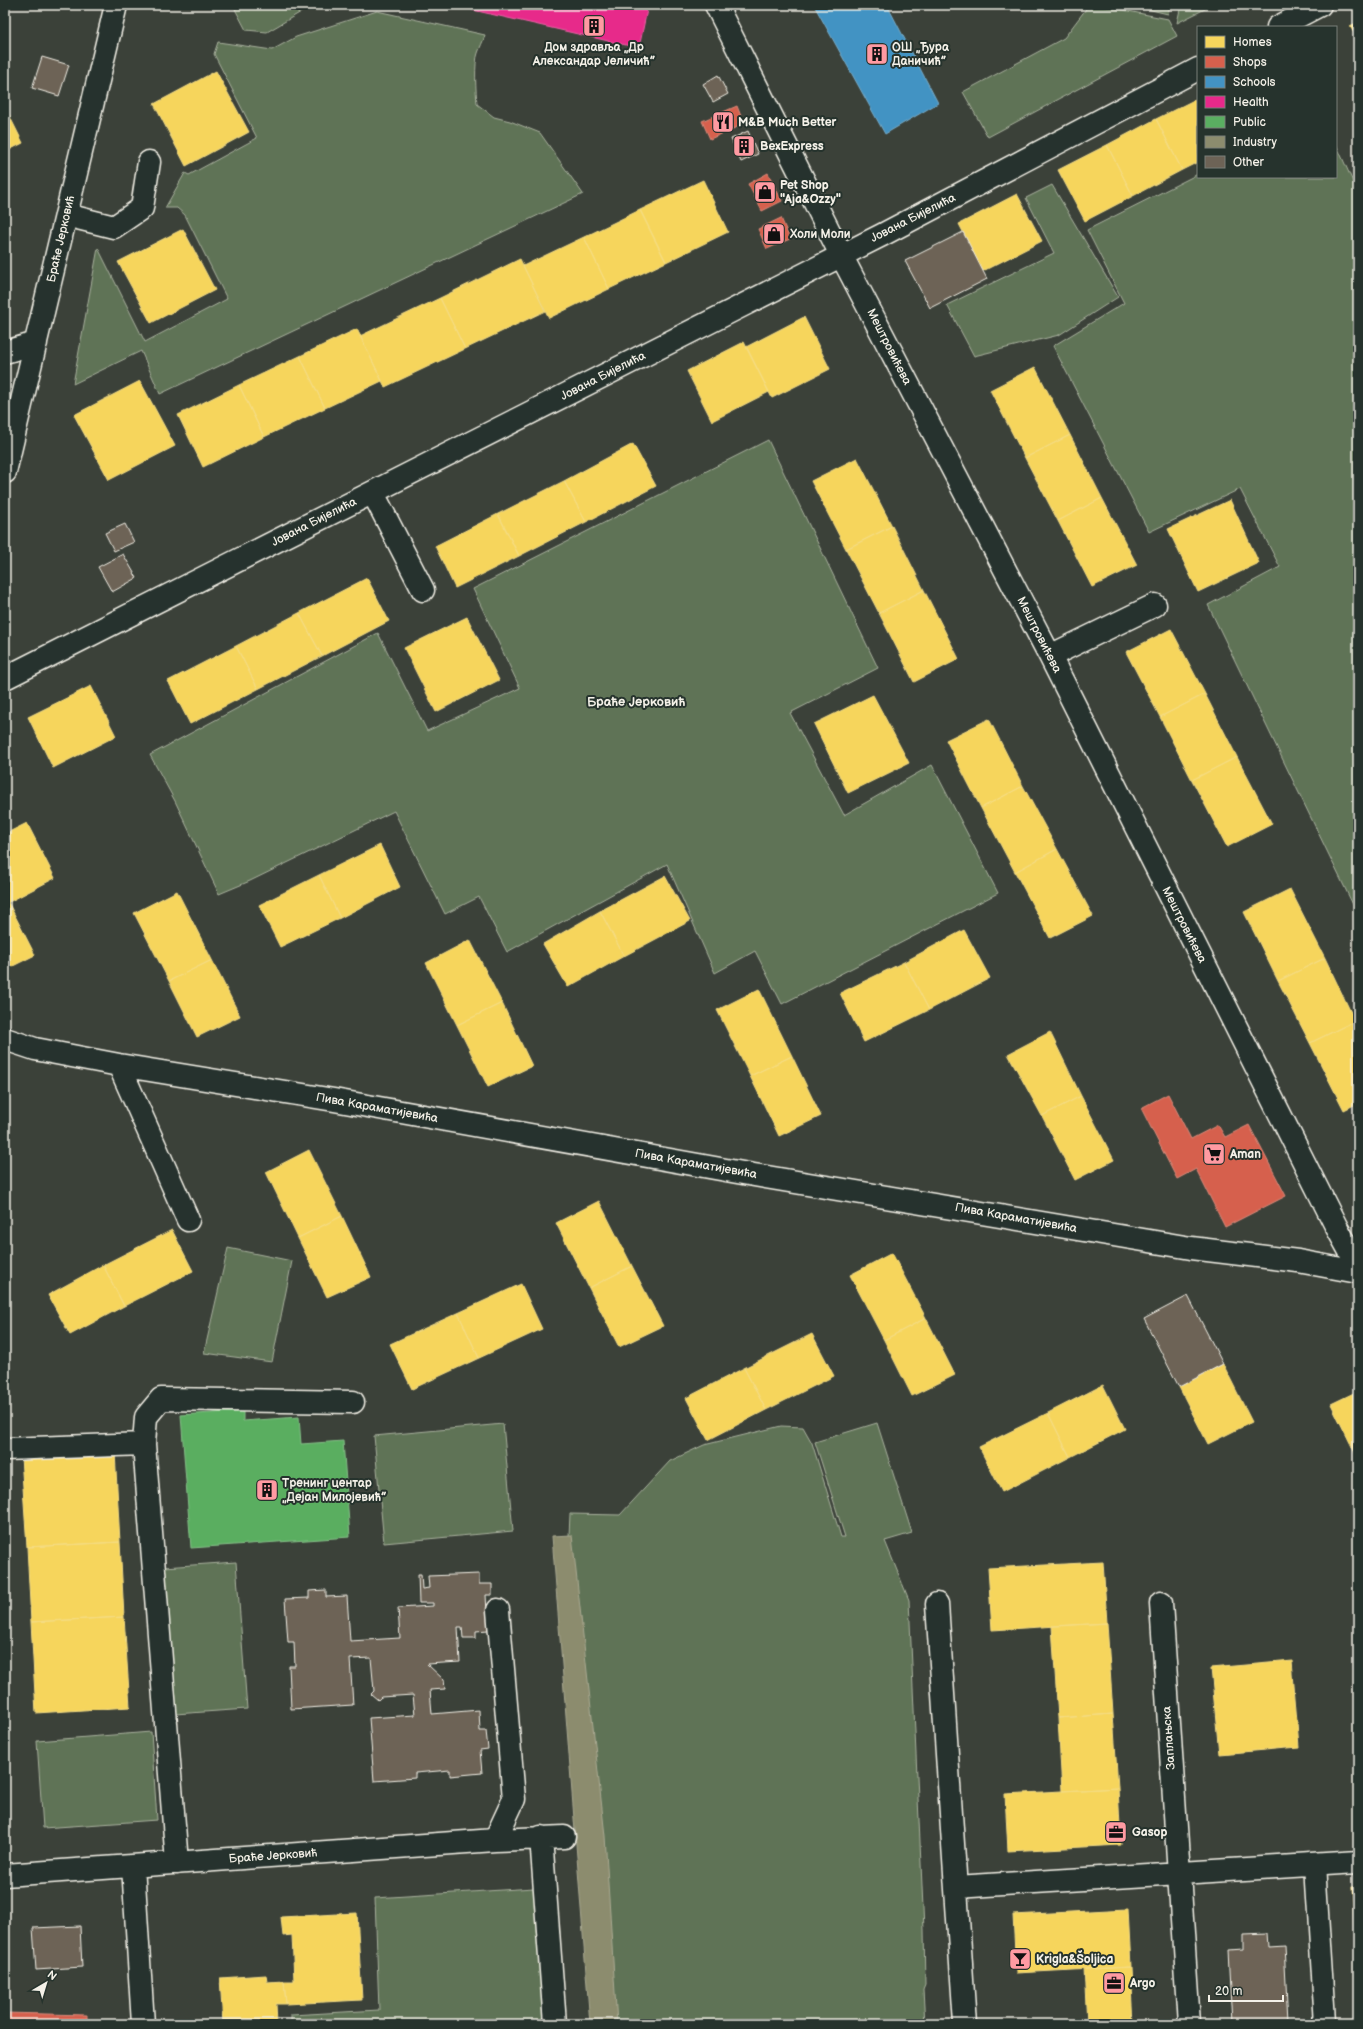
<svg xmlns="http://www.w3.org/2000/svg" width="1363" height="2029" viewBox="0 0 1363 2029" font-family="'Balsamiq Sans',sans-serif">
<style>
.green{fill:#5f7356;stroke:#aab29f}
.homes{fill:#f6d55c;stroke:#f5dd86}
.shops{fill:#d6604d;stroke:#df8c7c}
.schools{fill:#4393c3;stroke:#78afce}
.health{fill:#e7298a;stroke:#eb65a6}
.public{fill:#5aae61;stroke:#88c28a}
.industry{fill:#8c8c6e;stroke:#abaa93}
.building{fill:#6d6356;stroke:#f4f1e8}
.lines{fill:none;stroke-linecap:round;stroke-linejoin:round}
.minor-casing{stroke:#f4f1e8;stroke-width:25}
.minor{stroke:#26332d;stroke-width:22}
.labels{text-anchor:middle;dominant-baseline:central;stroke-width:4;stroke-linejoin:round;paint-order:stroke}
.poi-label{font-size:12px;font-weight:bold;fill:#f4f1e8;stroke:#26332d;text-anchor:start}
.street-label{font-size:12px;fill:#f4f1e8;stroke:#26332d}
.neighbourhood-label{font-size:13px;font-weight:bold;fill:#f4f1e8;stroke:#26332d}
</style>
<rect width="100%" height="100%" fill="#3b4139"/>
<filter id="ink" filterUnits="userSpaceOnUse"><feTurbulence type="fractalNoise" baseFrequency=".025" numOctaves="2"/><feDisplacementMap in="SourceGraphic" scale="8" xChannelSelector="R" yChannelSelector="G"/><feConvolveMatrix kernelMatrix="1 2 1 2 8 2 1 2 1" color-interpolation-filters="sRGB"/></filter>
<g filter="url(#ink)">
<path class="green" d="M 242,5 L 313,5 L 267,32 L 246,30 L 235,9 Z
M 1089,5 L 1098,5 L 1168,19 L 1177,36 L 988,137 L 963,92 L 1064,38 Z
M 1130,5 L 1170,5 L 1168,14 Z
M 1181,5 L 1213,5 L 1177,23 Z
M 377,11 L 485,35 C 483,42 480,47 478,53 C 474,63 476,92 477,104 L 494,117 L 510,121 L 540,133 L 583,194 L 160,394 L 141,351 L 73,384 L 98,248 L 145,342 L 227,299 L 185,215 L 177,208 L 165,208 L 185,173 L 189,175 L 257,138 L 214,54 L 218,42 L 272,50 L 296,37 Z
M 1336,144 L 1358,193 L 1358,915 L 1208,605 L 1280,567 L 1240,489 L 1149,532 L 1053,346 L 1124,303 L 1087,230 L 1198,174 L 1198,177 L 1336,177 Z
M 1052,185 L 1118,297 L 1059,335 L 974,356 L 947,305 L 1054,253 L 1026,198 Z
M 768,440 L 878,668 L 790,713 L 844,815 L 932,765 L 998,893 L 782,1004 L 755,951 L 715,973 L 667,864 L 507,952 L 479,897 L 445,914 L 394,811 L 250,881 L 219,894 L 175,801 L 150,755 L 378,633 L 427,731 L 520,688 L 473,589 Z
M 228,1248 L 292,1261 L 272,1362 L 204,1353 Z
M 877,1423 L 912,1533 L 885,1541 L 909,1600 L 924,1930 L 925,1985 L 923,1990 L 925,2024 L 611,2024 L 569,1536 L 570,1514 L 620,1515 L 670,1461 L 704,1445 L 781,1426 L 803,1427 L 812,1443 L 841,1537 L 845,1537 L 815,1442 Z
M 503,1424 L 513,1531 L 384,1543 L 374,1436 Z
M 236,1562 L 247,1709 L 175,1714 L 164,1567 Z
M 151,1732 L 157,1820 L 43,1828 L 37,1741 Z
M 534,1888 L 547,2024 L 291,2024 L 291,2015 L 379,2010 L 375,1898 Z"/>
<path class="homes" d="M 1358,22 L 1358,40 L 1350,26 Z
M 216,71 L 249,132 L 186,166 L 154,104 Z
M 1198,98 L 1198,162 L 1182,170 L 1156,119 Z
M 5,107 L 23,143 L 5,152 Z
M 1156,119 L 1182,170 L 1133,196 L 1107,145 Z
M 1107,145 L 1133,196 L 1085,221 L 1058,170 Z
M 703,180 L 728,232 L 666,262 L 640,210 Z
M 1017,194 L 1042,241 L 983,271 L 959,224 Z
M 640,210 L 666,262 L 609,289 L 584,237 Z
M 183,229 L 215,290 L 151,323 L 118,262 Z
M 584,237 L 609,289 L 549,318 L 523,266 Z
M 520,259 L 545,311 L 465,349 L 440,298 Z
M 440,298 L 465,349 L 385,387 L 360,336 Z
M 804,317 L 830,369 L 772,398 L 746,347 Z
M 357,329 L 382,381 L 325,408 L 300,356 Z
M 744,342 L 769,392 L 712,421 L 687,371 Z
M 300,356 L 325,408 L 264,437 L 239,385 Z
M 1035,367 L 1070,435 L 1025,458 L 990,390 Z
M 140,381 L 175,446 L 109,480 L 74,415 Z
M 239,385 L 264,437 L 203,467 L 178,415 Z
M 1070,435 L 1102,498 L 1058,521 L 1025,458 Z
M 633,444 L 656,486 L 586,522 L 564,481 Z
M 857,458 L 892,526 L 846,549 L 811,481 Z
M 564,481 L 586,522 L 519,556 L 498,514 Z
M 1102,498 L 1137,565 L 1092,587 L 1058,521 Z
M 1230,500 L 1259,563 L 1198,592 L 1168,529 Z
M 498,514 L 519,556 L 455,588 L 435,546 Z
M 892,526 L 924,590 L 879,613 L 846,549 Z
M 367,578 L 389,621 L 322,656 L 299,613 Z
M 924,590 L 959,659 L 914,682 L 879,613 Z
M 299,613 L 322,656 L 258,689 L 236,646 Z
M 467,617 L 499,680 L 436,712 L 404,648 Z
M 1171,629 L 1205,694 L 1160,717 L 1126,652 Z
M 236,646 L 258,689 L 190,724 L 168,681 Z
M 91,686 L 116,736 L 53,768 L 28,717 Z
M 1205,694 L 1237,757 L 1192,780 L 1160,717 Z
M 873,695 L 909,763 L 848,793 L 814,724 Z
M 989,719 L 1023,786 L 981,808 L 946,740 Z
M 1237,757 L 1272,824 L 1227,847 L 1192,780 Z
M 1023,786 L 1057,849 L 1015,872 L 981,808 Z
M 27,823 L 55,878 L 5,904 L 5,834 Z
M 380,845 L 400,887 L 340,918 L 319,875 Z
M 1057,849 L 1093,916 L 1050,938 L 1015,872 Z
M 319,875 L 340,918 L 280,947 L 259,905 Z
M 665,876 L 690,921 L 624,956 L 600,911 Z
M 1290,889 L 1325,958 L 1278,981 L 1244,912 Z
M 177,891 L 212,960 L 169,981 L 134,913 Z
M 8,902 L 35,955 L 5,970 L 5,904 Z
M 600,911 L 624,956 L 568,987 L 543,944 Z
M 964,930 L 990,978 L 929,1010 L 904,962 Z
M 470,940 L 502,1003 L 457,1025 L 426,963 Z
M 1325,958 L 1355,1021 L 1310,1043 L 1278,981 Z
M 212,960 L 240,1016 L 197,1037 L 169,981 Z
M 904,962 L 929,1010 L 864,1042 L 840,993 Z
M 759,989 L 792,1056 L 750,1076 L 717,1010 Z
M 502,1003 L 532,1066 L 488,1087 L 457,1025 Z
M 1355,1021 L 1358,1028 L 1358,1103 L 1344,1110 L 1310,1043 Z
M 1050,1032 L 1081,1096 L 1042,1116 L 1008,1054 Z
M 792,1056 L 821,1116 L 779,1136 L 750,1076 Z
M 1081,1096 L 1114,1160 L 1075,1180 L 1042,1116 Z
M 309,1150 L 342,1216 L 298,1238 L 266,1172 Z
M 599,1201 L 632,1266 L 589,1288 L 556,1223 Z
M 342,1216 L 371,1277 L 327,1297 L 298,1238 Z
M 172,1230 L 193,1271 L 124,1306 L 103,1265 Z
M 892,1253 L 926,1318 L 884,1340 L 850,1275 Z
M 103,1265 L 124,1306 L 70,1335 L 48,1295 Z
M 632,1266 L 663,1326 L 619,1347 L 589,1288 Z
M 521,1284 L 542,1329 L 479,1358 L 458,1313 Z
M 458,1313 L 479,1358 L 412,1389 L 390,1344 Z
M 926,1318 L 955,1375 L 912,1396 L 884,1340 Z
M 812,1334 L 834,1376 L 766,1410 L 744,1368 Z
M 1223,1364 L 1252,1422 L 1208,1444 L 1179,1387 Z
M 744,1368 L 766,1410 L 708,1440 L 686,1398 Z
M 1103,1385 L 1125,1429 L 1070,1457 L 1048,1413 Z
M 1358,1391 L 1358,1459 L 1331,1404 Z
M 1048,1413 L 1070,1457 L 1002,1492 L 979,1447 Z
M 115,1452 L 120,1542 L 27,1547 L 21,1457 Z
M 120,1542 L 124,1617 L 31,1622 L 27,1547 Z
M 1103,1562 L 1107,1623 L 992,1630 L 988,1568 Z
M 124,1617 L 130,1707 L 36,1713 L 31,1622 Z
M 1107,1623 L 1113,1714 L 1058,1718 L 1052,1626 Z
M 1292,1661 L 1299,1747 L 1219,1754 L 1211,1668 Z
M 1113,1714 L 1118,1788 L 1062,1791 L 1058,1718 Z
M 1118,1788 L 1121,1845 L 1008,1851 L 1005,1794 Z
M 1352,1886 L 1358,1886 L 1358,1985 Z
M 1128,1909 L 1131,1967 L 1016,1973 L 1013,1915 Z
M 357,1913 L 362,2000 L 286,2004 L 284,1981 L 294,1981 L 292,1935 L 283,1936 L 281,1917 Z
M 1131,1967 L 1134,2024 L 1087,2024 L 1084,1969 Z
M 266,1975 L 267,1982 L 284,1981 L 286,2004 L 276,2004 L 277,2024 L 223,2024 L 220,1978 Z"/>
<path class="shops" d="M 737,106 L 744,124 L 710,139 L 702,121 Z
M 768,173 L 782,201 L 762,211 L 748,184 Z
M 781,218 L 790,239 L 767,249 L 758,229 Z
M 1168,1094 L 1191,1139 L 1218,1125 L 1225,1137 L 1249,1125 L 1286,1196 L 1225,1227 L 1196,1169 L 1177,1179 L 1141,1108 Z
M 5,2013 L 87,2015 L 87,2024 L 5,2024 Z"/>
<path class="schools" d="M 814,5 L 887,5 L 938,103 L 885,134 Z"/>
<path class="health" d="M 451,5 L 648,5 L 639,48 Z"/>
<path class="public" d="M 243,1411 L 243,1421 L 299,1417 L 301,1444 L 343,1441 L 350,1537 L 191,1548 L 181,1415 Z"/>
<path class="industry" d="M 572,1535 L 605,1836 L 617,2024 L 590,2024 L 552,1536 Z"/>
<path class="building" d="M 42,57 L 69,65 L 59,96 L 32,88 Z
M 718,75 L 728,94 L 713,102 L 703,84 Z
M 748,131 L 758,154 L 741,162 L 731,139 Z
M 963,232 L 987,279 L 930,308 L 905,261 Z
M 125,524 L 134,542 L 114,551 L 105,533 Z
M 123,554 L 137,578 L 112,592 L 98,567 Z
M 1188,1296 L 1223,1364 L 1179,1387 L 1144,1319 Z
M 418,1574 L 421,1574 L 422,1589 L 429,1588 L 428,1576 L 479,1574 L 479,1584 L 492,1584 L 492,1595 L 486,1595 L 488,1630 L 476,1631 L 476,1638 L 463,1638 L 462,1627 L 458,1627 L 460,1662 L 427,1664 L 444,1680 L 445,1689 L 430,1690 L 432,1714 L 479,1710 L 480,1731 L 486,1731 L 488,1749 L 480,1750 L 482,1773 L 450,1776 L 450,1770 L 415,1773 L 415,1778 L 374,1781 L 369,1718 L 415,1715 L 413,1695 L 381,1697 L 378,1700 L 371,1694 L 374,1691 L 371,1658 L 350,1659 L 353,1705 L 291,1709 L 289,1666 L 295,1666 L 294,1642 L 288,1642 L 285,1599 L 309,1598 L 309,1591 L 326,1590 L 326,1597 L 347,1596 L 350,1641 L 400,1638 L 398,1608 L 433,1606 L 433,1603 L 419,1603 Z
M 80,1926 L 82,1967 L 36,1970 L 33,1928 Z
M 1267,1933 L 1268,1947 L 1284,1946 L 1288,2024 L 1233,2024 L 1229,1952 L 1243,1951 L 1243,1934 Z"/>
<g class="lines">
<g class="minor-casing">
<path id="minor" d="M 716,5 L 841,255 L 1050,656 L 1336,1226 L 1358,1266
M 1278,27 L 1320,5
M 66,215 L 114,227 L 142,208 L 149,162
M 5,352 L 36,343
M 5,472 L 116,5
M 373,493 L 423,590
M 1050,656 L 1155,605
M 5,678 L 882,235 L 1198,69
M 5,1039 L 35,1049 L 119,1065 L 334,1100 L 754,1175 L 1191,1248 L 1298,1261 L 1358,1272
M 119,1065 L 188,1220
M 144,1444 L 146,1417 L 161,1399 L 353,1402
M 5,1449 L 144,1444 L 177,1863
M 1161,1603 L 1189,2024
M 937,1604 L 965,2024
M 541,1837 L 555,2024
M 495,1840 L 514,1799 L 498,1610
M 1315,1865 L 1325,2024
M 133,1866 L 143,2024
M 5,1875 L 495,1840 L 564,1837
M 956,1887 L 1358,1862"/>
</g>
<use href="#minor" class="minor"/>
</g>
</g>
<defs>
<g id="building-square" transform="scale(1.15)"><rect x="-9" y="-9" width="18" height="18" rx="4" fill="#ff9aa2" stroke="#26332d"/><path d="M-4-6H4V6H1V3H-1V6H-4ZM-2.5-4.3h1.7v1.8h-1.7ZM.8-4.3h1.7v1.8H.8ZM-2.5-1h1.7V.8h-1.7ZM.8-1h1.7V.8H.8Z" fill="#111"/></g>
<g id="restaurant-square" transform="scale(1.15)"><rect x="-9" y="-9" width="18" height="18" rx="4" fill="#ff9aa2" stroke="#26332d"/><path d="M-5-6h1v4h1v-4h1v4h1v-4h1v5L-1.5 .5V6h-2V.5L-5-1ZM5-6V6H3V1.5H1.5Q1.5-4 5-6Z" fill="#111"/></g>
<g id="shop-square" transform="scale(1.15)"><rect x="-9" y="-9" width="18" height="18" rx="4" fill="#ff9aa2" stroke="#26332d"/><path d="M-5-2.5h2.3a2.7 3.5 0 0 1 5.4 0H5L5.5 6h-11ZM-1.5-2.5h3a1.5 2.3 0 0 0-3 0Z" fill="#111"/></g>
<g id="supermarket-square" transform="scale(1.15)"><rect x="-9" y="-9" width="18" height="18" rx="4" fill="#ff9aa2" stroke="#26332d"/><path d="M-6-5.5h2.5l.6 2H6L4.5 2H-2.5L-4.4-4H-6ZM-1.5 3.2a1.3 1.3 0 1 0 .1 0ZM3 3.2a1.3 1.3 0 1 0 .1 0Z" fill="#111"/></g>
<g id="office-square" transform="scale(1.15)"><rect x="-9" y="-9" width="18" height="18" rx="4" fill="#ff9aa2" stroke="#26332d"/><path d="M-6-3h4V-5.5h4V-3h4V5H-6ZM-1-4.5V-3h2v-1.5ZM-6 0V1H6V0Z" fill="#111"/></g>
<g id="bar-square" transform="scale(1.15)"><rect x="-9" y="-9" width="18" height="18" rx="4" fill="#ff9aa2" stroke="#26332d"/><path d="M-6-5H6L.8 .8V4.5H3.5V6h-7V4.5H-.8V.8Z" fill="#111"/></g>
</defs>
<g fill-rule="evenodd">
<use href="#building-square" x="594" y="26"/>
<use href="#building-square" x="877" y="54"/>
<use href="#restaurant-square" x="723" y="122"/>
<use href="#building-square" x="744" y="146"/>
<use href="#shop-square" x="765" y="192"/>
<use href="#shop-square" x="774" y="234"/>
<use href="#supermarket-square" x="1214" y="1154"/>
<use href="#building-square" x="267" y="1490"/>
<use href="#office-square" x="1116" y="1832"/>
<use href="#bar-square" x="1020" y="1959"/>
<use href="#office-square" x="1114" y="1983"/>
</g>
<g class="labels">
<g class="poi-label">
<text x="594" y="47" text-anchor="middle">Дом здравља „Др<tspan x="594" dy="14">Александар Јеличић”</tspan></text>
<text x="892" y="47">ОШ „Ђура<tspan x="892" dy="14">Даничић”</tspan></text>
<text x="738" y="122">M&amp;B Much Better</text>
<text x="760" y="146">BexExpress</text>
<text x="780" y="185">Pet Shop<tspan x="780" dy="14">"Aja&amp;Ozzy"</tspan></text>
<text x="790" y="234">Холи Моли</text>
<text x="1230" y="1154">Aman</text>
<text x="282" y="1483">Тренинг центар<tspan x="282" dy="14">„Дејан Милојевић”</tspan></text>
<text x="1132" y="1832">Gasop</text>
<text x="1036" y="1959">Krigla&amp;Šoljica</text>
<text x="1130" y="1983">Argo</text>
</g>
<g class="street-label">
<text transform="translate(913 218) rotate(-27)">Јована Бијелића</text>
<text transform="translate(61 239) rotate(-77)">Браће Јерковић</text>
<text transform="translate(889 347) rotate(63)">Мештровићева</text>
<text transform="translate(603 376) rotate(-27)">Јована Бијелића</text>
<text transform="translate(314 522) rotate(-27)">Јована Бијелића</text>
<text transform="translate(1039 635) rotate(63)">Мештровићева</text>
<text transform="translate(1184 925) rotate(63)">Мештровићева</text>
<text transform="translate(377 1108) rotate(10)">Пива Караматијевића</text>
<text transform="translate(696 1164) rotate(10)">Пива Караматијевића</text>
<text transform="translate(1016 1218) rotate(10)">Пива Караматијевића</text>
<text transform="translate(1169 1738) rotate(-94)">Заплањска</text>
<text transform="translate(273 1856) rotate(-4)">Браће Јерковић</text>
</g>
<g class="neighbourhood-label">
<text x="636" y="702">Браће Јерковић</text>
</g>
</g>
<rect width="1363" height="2029" fill="none" stroke="#26332d" stroke-width="20"/>
<rect x="10" y="10" width="1343" height="2009" fill="none" stroke="#f4f1e8" stroke-width="1.5" filter="url(#ink)"/>
<rect x="1197" y="26" width="140" height="152" fill="#26332d" stroke="#787f78"/>
<rect x="1205" y="36" width="20" height="12" fill="#f6d55c" stroke="#787f78"/>
<text x="1233" y="46" font-size="12" fill="#f4f1e8">Homes</text>
<rect x="1205" y="56" width="20" height="12" fill="#d6604d" stroke="#787f78"/>
<text x="1233" y="66" font-size="12" fill="#f4f1e8">Shops</text>
<rect x="1205" y="76" width="20" height="12" fill="#4393c3" stroke="#787f78"/>
<text x="1233" y="86" font-size="12" fill="#f4f1e8">Schools</text>
<rect x="1205" y="96" width="20" height="12" fill="#e7298a" stroke="#787f78"/>
<text x="1233" y="106" font-size="12" fill="#f4f1e8">Health</text>
<rect x="1205" y="116" width="20" height="12" fill="#5aae61" stroke="#787f78"/>
<text x="1233" y="126" font-size="12" fill="#f4f1e8">Public</text>
<rect x="1205" y="136" width="20" height="12" fill="#8c8c6e" stroke="#787f78"/>
<text x="1233" y="146" font-size="12" fill="#f4f1e8">Industry</text>
<rect x="1205" y="156" width="20" height="12" fill="#6d6356" stroke="#787f78"/>
<text x="1233" y="166" font-size="12" fill="#f4f1e8">Other</text>
<g transform="translate(46 1983) rotate(38)" stroke="#26332d" stroke-width="3" paint-order="stroke">
<path d="M0-3L7 15L0 10L-7 15Z" fill="#f4f1e8"/>
<text y="-6" font-size="11" font-weight="bold" text-anchor="middle" fill="#f4f1e8">N</text>
</g>
<path d="M1209 1995v6h74v-6" fill="none" stroke="#f4f1e8" stroke-width="2"/>
<text x="1215" y="1995" font-size="12" fill="#f4f1e8" stroke="#26332d" stroke-width="3" paint-order="stroke">20 m</text>
</svg>
